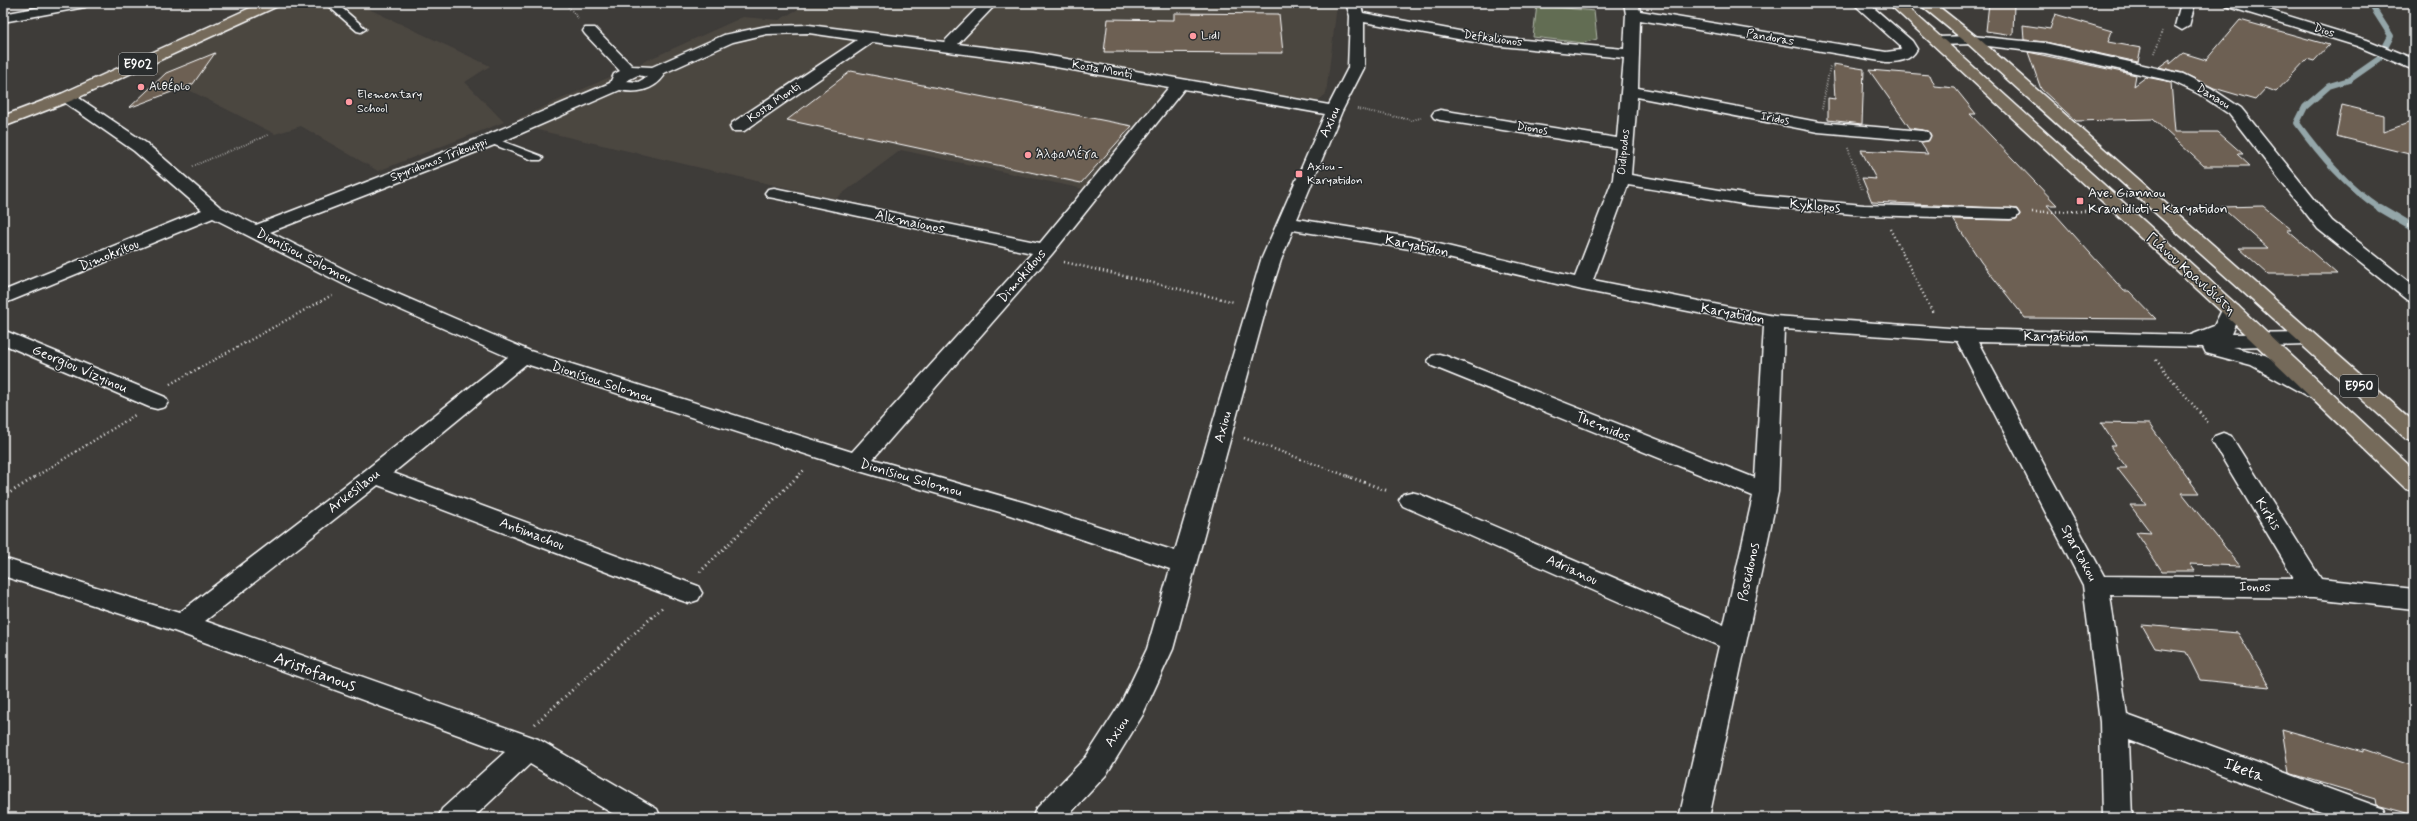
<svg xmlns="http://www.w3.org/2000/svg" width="2417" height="821" viewBox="0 0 2417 821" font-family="Mynerve,sans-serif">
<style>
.built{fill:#4c4741}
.green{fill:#626d53;stroke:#b0b6a9}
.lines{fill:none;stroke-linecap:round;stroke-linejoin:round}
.stream-far1{stroke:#94a6a9;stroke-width:6}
.stream{stroke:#94a6a9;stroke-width:8}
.building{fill:#6d6053;stroke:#fff}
.lane-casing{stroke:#fff;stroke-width:3}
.street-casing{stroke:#fff;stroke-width:3}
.primary-casing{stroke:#fff;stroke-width:3}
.path-far2{stroke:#fff;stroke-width:2;stroke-dasharray:0.5 2;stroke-linecap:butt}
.path-far1{stroke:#fff;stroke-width:2.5;stroke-dasharray:1 3;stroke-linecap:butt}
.path{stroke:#fff;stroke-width:3;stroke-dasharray:1 3.5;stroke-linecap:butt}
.lane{fill:#2a2d2e;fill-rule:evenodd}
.street{fill:#2a2d2e;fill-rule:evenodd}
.primary{fill:#746a5a;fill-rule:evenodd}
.poi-dot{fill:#ff9aa2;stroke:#2a2d2e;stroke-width:1.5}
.labels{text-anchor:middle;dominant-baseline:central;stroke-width:3;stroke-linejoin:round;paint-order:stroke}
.far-street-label{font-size:12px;fill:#fff;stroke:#2a2d2e}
.far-poi-label{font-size:12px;fill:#fff;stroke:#2a2d2e;text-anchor:start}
.shield{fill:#2a2d2e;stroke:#bfc0c0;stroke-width:1}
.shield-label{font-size:13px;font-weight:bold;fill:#fff}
.street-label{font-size:14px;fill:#fff;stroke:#2a2d2e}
.poi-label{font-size:14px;fill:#fff;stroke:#2a2d2e;text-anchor:start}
.near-street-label{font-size:17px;fill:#fff;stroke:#2a2d2e}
</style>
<rect width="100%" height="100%" fill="#3e3c39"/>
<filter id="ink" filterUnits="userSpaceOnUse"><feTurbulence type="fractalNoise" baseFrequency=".025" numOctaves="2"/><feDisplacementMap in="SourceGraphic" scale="8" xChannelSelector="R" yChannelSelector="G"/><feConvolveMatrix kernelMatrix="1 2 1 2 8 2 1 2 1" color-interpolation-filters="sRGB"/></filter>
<g filter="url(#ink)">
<path class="built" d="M 288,3 L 356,3 L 490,66 L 465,82 L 504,122 L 378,171 L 301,126 L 275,134 L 144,67 Z
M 809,3 L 1336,3 L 1337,5 L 1326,94 L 1314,104 L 1174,78 L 1084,189 L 901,150 L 835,199 L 529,128 L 519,118 L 743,17 L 779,20 Z"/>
<path class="green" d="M 1537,5 L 1594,11 L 1597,39 L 1583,43 L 1533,37 Z"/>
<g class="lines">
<path class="stream-far1" d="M 2370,3 L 2391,36 L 2379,59 L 2349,80 L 2329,86 L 2305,107 L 2297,123 C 2321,156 2347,187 2381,209"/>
<path class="stream" d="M 2380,208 L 2414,228"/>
</g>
<path class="building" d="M 1989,3 L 2014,3 L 2013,35 L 1986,31 Z
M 1174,13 L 1279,14 L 1283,53 L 1104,52 L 1108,19 L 1174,20 Z
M 2055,14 L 2112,31 L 2108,42 L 2141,48 L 2138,62 L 2045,42 L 2024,40 L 2023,25 L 2050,29 Z
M 2240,20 L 2329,45 L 2314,61 L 2307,59 L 2276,92 L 2266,88 L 2255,100 L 2214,88 L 2183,73 L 2159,67 L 2170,59 L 2170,64 L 2183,53 L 2206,60 Z
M 2028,52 L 2136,75 L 2134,86 L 2146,77 L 2171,82 L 2175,132 L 2218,132 L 2243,154 L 2237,154 L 2250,166 L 2204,166 L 2153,119 L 2076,121 L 2041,89 Z
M 215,53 L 193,84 L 129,108 L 166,73 Z
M 1833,64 L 1864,69 L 1862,124 L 1828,120 L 1828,98 L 1835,99 Z
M 1869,70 L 1930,75 L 1935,86 L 1955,88 L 1976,114 L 1970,114 L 2057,205 L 2047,205 L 2124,291 L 2129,291 L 2156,319 L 2025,318 L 1981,262 L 1953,219 L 2010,220 L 2016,219 L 2020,215 L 2017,209 L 1872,202 L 1862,178 L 1876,179 L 1861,150 L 1928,154 L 1920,142 L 1928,141 L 1931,135 L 1928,131 L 1910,128 Z
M 851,71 L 1132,126 L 1081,183 L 787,120 Z
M 2342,105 L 2383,115 L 2383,132 L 2414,121 L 2414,149 L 2410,148 L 2409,154 L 2336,136 Z
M 2263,206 L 2292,230 L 2287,230 L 2337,274 L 2268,274 L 2239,248 L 2268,248 L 2221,207 Z
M 2101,423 L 2149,424 L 2199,493 L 2182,493 L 2240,566 L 2190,564 L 2195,571 L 2162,571 L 2136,532 L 2151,533 L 2130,505 L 2146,505 L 2117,468 L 2127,468 L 2110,446 L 2116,446 Z
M 2142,625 L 2238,633 L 2270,687 L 2200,680 L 2186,652 L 2155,648 Z
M 2282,729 L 2363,752 L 2363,749 L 2410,765 L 2414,776 L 2414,815 L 2377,805 L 2376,799 L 2289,773 Z"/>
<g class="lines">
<g class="lane-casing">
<path id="lane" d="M 325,3 L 336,3 L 366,29 L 361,32 L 357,31 Z
M 491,137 L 541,156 L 543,158 L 541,160 L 533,160 L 487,142 L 485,140 Z"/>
</g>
<g class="street-casing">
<path id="street" d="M 62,3 L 92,3 L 85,7 L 3,22 L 3,14 Z
M 982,3 L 997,3 L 958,44 L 1033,53 L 1329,105 L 1348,68 L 1350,16 L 1346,3 L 1360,3 L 1363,13 L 1491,37 L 1624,49 L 1626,14 L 1624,3 L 1638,3 L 1640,11 L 1886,52 L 1901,50 L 1900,46 L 1855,5 L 1856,3 L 1868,3 L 1912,41 L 1917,49 C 1911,61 1898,62 1886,62 L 1640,20 L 1638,88 L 1818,122 L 1922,131 L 1928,132 L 1930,136 L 1928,140 L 1922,141 L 1818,132 L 1637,97 L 1631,175 L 1749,195 L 1864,205 L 2010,209 L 2016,210 L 2019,214 L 2016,218 L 2010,219 L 1864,215 L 1749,205 L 1628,185 L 1593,280 L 1774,316 L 1964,329 L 2191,335 L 2214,326 L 2224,306 L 2231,304 L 2238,306 L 2241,310 L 2231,334 L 2305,333 L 2312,335 L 2315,339 L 2312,343 L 2305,345 L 2232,347 L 2265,355 L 2323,386 L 2326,391 L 2323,396 L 2315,398 L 2307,396 L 2251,365 L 2206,353 L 2203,347 L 1978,342 L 2104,576 L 2294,578 L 2212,441 L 2215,436 L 2223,433 L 2231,436 L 2321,579 L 2414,589 L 2414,609 L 2313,598 L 2110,595 L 2127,715 L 2384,809 L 2388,818 L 2337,818 L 2129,740 L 2132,818 L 2102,818 L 2100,722 L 2083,585 L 1957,341 L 1784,329 L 1778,492 L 1709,818 L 1679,818 L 1719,646 L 1403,506 L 1399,500 L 1403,494 L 1411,492 L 1419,494 L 1724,625 L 1753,496 L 1432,366 L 1428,361 L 1432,356 L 1439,354 L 1446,356 L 1755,478 L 1764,326 L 1582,290 L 1410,249 L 1293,230 L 1281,260 L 1268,301 L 1173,649 L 1142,716 L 1106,775 L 1066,818 L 1032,818 L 1036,809 L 1086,757 L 1122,701 L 1147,649 L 1170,569 L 1010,515 L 849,468 L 526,364 L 393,473 L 698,586 L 702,593 L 698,600 L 689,603 L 680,600 L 378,485 L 205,621 L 538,739 L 657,809 L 661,818 L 620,818 L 530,764 L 473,818 L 438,818 L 442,809 L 505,752 L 174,631 L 3,576 L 3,558 L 179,613 L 367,469 L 508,357 L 349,287 L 213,218 L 3,304 L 3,291 L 202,210 L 134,151 L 61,100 L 59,97 L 61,94 L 73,94 L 146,143 L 220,207 L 256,225 L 485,136 L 610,83 L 614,74 L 620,71 L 585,34 L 583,31 L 585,28 L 595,28 L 632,66 L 652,67 L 724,35 L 767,26 L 809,25 L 944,42 ZM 1364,22 L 1491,45 L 1624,58 L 1617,138 L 1440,110 L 1434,112 L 1432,115 L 1434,118 L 1440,120 L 1616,148 L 1613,179 L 1575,277 L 1410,237 L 1297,219 L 1342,111 L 1364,68 ZM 809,33 L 857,40 L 732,123 L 730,127 L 732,131 L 744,131 L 873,42 L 1033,63 L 1169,87 L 1040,243 L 774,188 L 768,189 L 765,193 L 768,197 L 774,198 L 1032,253 L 852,452 L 530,351 L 363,279 L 270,232 L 497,144 L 620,90 C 637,94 654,90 664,76 L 662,74 L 733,42 L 767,34 ZM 638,75 L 647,77 L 638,82 L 626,81 ZM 1184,89 L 1325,114 L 1261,260 L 1175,551 L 1026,503 L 873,459 L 1052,254 Z
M 2181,3 L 2195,3 L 2189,26 L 2182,30 L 2175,26 Z
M 2224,3 L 2246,3 L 2367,40 L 2414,59 L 2414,70 L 2357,46 L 2226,6 Z
M 1972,36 L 2045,43 L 2183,74 L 2211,88 L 2241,108 L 2332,221 L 2414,286 L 2414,302 L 2407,300 L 2318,229 L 2229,114 L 2199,94 L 2172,81 L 2045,53 L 1972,44 L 1937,45 L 1930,41 L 1937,37 Z
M 3,330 L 165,397 L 168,402 L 165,407 L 157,409 L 149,407 L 3,344 Z"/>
</g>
<g class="primary-casing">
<path id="primary" d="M 261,3 L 280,3 L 278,6 L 73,100 L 3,127 L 3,116 L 61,94 Z
M 1888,3 L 1903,3 L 2238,306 L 2414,470 L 2414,491 L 2406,489 L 2224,314 Z
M 1918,3 L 1934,3 L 1977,37 L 2414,422 L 2414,442 L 2406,439 L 1967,43 Z"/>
</g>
<path class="path-far2" d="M 565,3 L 579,19
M 2155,53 L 2162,31
M 1357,109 L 1411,120 L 1421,118
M 1822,109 L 1830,66
M 1848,148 L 1862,190
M 193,166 L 268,135"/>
<path class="path-far1" d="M 2032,212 L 2091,211
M 1890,229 L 1933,313
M 1064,262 L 1234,302
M 2156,360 L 2209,424
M 170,384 L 334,294
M 1244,438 L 1350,477
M 35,477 L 135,415
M 797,477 L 805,469"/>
<path class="path" d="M 1347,476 L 1388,491
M 3,497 L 37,476
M 700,572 L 798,476
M 535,724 L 663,607"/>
<use href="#lane" class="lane"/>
<use href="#street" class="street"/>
<use href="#primary" class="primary"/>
</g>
</g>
<g class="poi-dot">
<circle cx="1193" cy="36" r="4"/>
<circle cx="141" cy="87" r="4"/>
<circle cx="349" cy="102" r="4"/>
<circle cx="1028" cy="155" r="4"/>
<rect x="1295" y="170" width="8" height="8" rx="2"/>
<rect x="2076" y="197" width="8" height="8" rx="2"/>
</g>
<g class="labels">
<g class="far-street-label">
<text transform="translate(2324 31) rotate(18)">Dios</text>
<text transform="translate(1770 38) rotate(10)">Pandoras</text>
<text transform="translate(1493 39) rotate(8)">Defkalionos</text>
<text transform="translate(1102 70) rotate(10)">Kosta Monti</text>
<text transform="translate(2213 97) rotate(31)">Danaou</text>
<text transform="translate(774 103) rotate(-34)">Kosta Monti</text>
<text transform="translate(1775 119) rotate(11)">Iridos</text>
<text transform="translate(1532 129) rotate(9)">Dionos</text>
<text transform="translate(1624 152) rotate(-85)">Oidipodos</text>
<text transform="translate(439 160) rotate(-21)">Spyridonos Trikouppi</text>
</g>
<g class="far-poi-label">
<text x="1201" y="36">Lidl</text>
<text x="149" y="87">Αιθέριο</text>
<text x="357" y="95">Elementary<tspan x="357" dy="14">School</tspan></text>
<text x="1036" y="155">ΆλφαΜέγα</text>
<text x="1307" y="167">Axiou -<tspan x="1307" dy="14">Karyatidon</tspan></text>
</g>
<g class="shield">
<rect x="119" y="53" width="38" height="22" rx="3"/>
<rect x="2340" y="375" width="38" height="22" rx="3"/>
</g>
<g class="shield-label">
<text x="138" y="64">E902</text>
<text x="2359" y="386">E950</text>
</g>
<g class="street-label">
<text transform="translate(1330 122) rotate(-66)">Axiou</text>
<text transform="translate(1815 206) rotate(5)">Kyklopos</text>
<text transform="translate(910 222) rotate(12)">Alkmaionos</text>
<text transform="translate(1417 246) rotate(12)">Karyatidon</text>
<text transform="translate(109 255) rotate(-22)">Dimokritou</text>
<text transform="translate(304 256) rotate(27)">Dionisiou Solomou</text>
<text transform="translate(2191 274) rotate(42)">Γιάνου Κρανιδιότη</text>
<text transform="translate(1022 276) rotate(-49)">Dimokidous</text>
<text transform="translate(1733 314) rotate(11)">Karyatidon</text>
<text transform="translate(2056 337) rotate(1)">Karyatidon</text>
<text transform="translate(80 369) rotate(23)">Georgiou Vizyinou</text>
<text transform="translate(602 382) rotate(18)">Dionisiou Solomou</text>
<text transform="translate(1223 427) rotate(-74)">Axiou</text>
<text transform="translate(1603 427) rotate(22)">Themidos</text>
<text transform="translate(911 478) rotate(16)">Dionisiou Solomou</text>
<text transform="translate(354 491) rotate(-38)">Arkesilaou</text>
<text transform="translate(2268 514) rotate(58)">Kirkis</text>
<text transform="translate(532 534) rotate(21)">Antimachou</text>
<text transform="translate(2079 553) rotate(62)">Spartakou</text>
<text transform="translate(1572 570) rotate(24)">Adrianou</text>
<text transform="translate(1749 572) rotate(-78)">Poseidonos</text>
<text transform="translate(2255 587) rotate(1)">Ionos</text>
<text transform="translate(1117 732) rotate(-57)">Axiou</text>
</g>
<g class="poi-label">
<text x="2088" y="193">Ave. Giannou<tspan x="2088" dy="16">Kranidioti - Karyatidon</tspan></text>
</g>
<g class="near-street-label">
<text transform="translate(315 672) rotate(20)">Aristofanous</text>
<text transform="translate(2244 770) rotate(20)">Iketa</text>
</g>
</g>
<rect width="2417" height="821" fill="none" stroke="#2a2d2e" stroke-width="16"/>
<rect x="8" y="8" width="2401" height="805" fill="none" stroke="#fff" stroke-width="1.5" filter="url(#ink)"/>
</svg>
